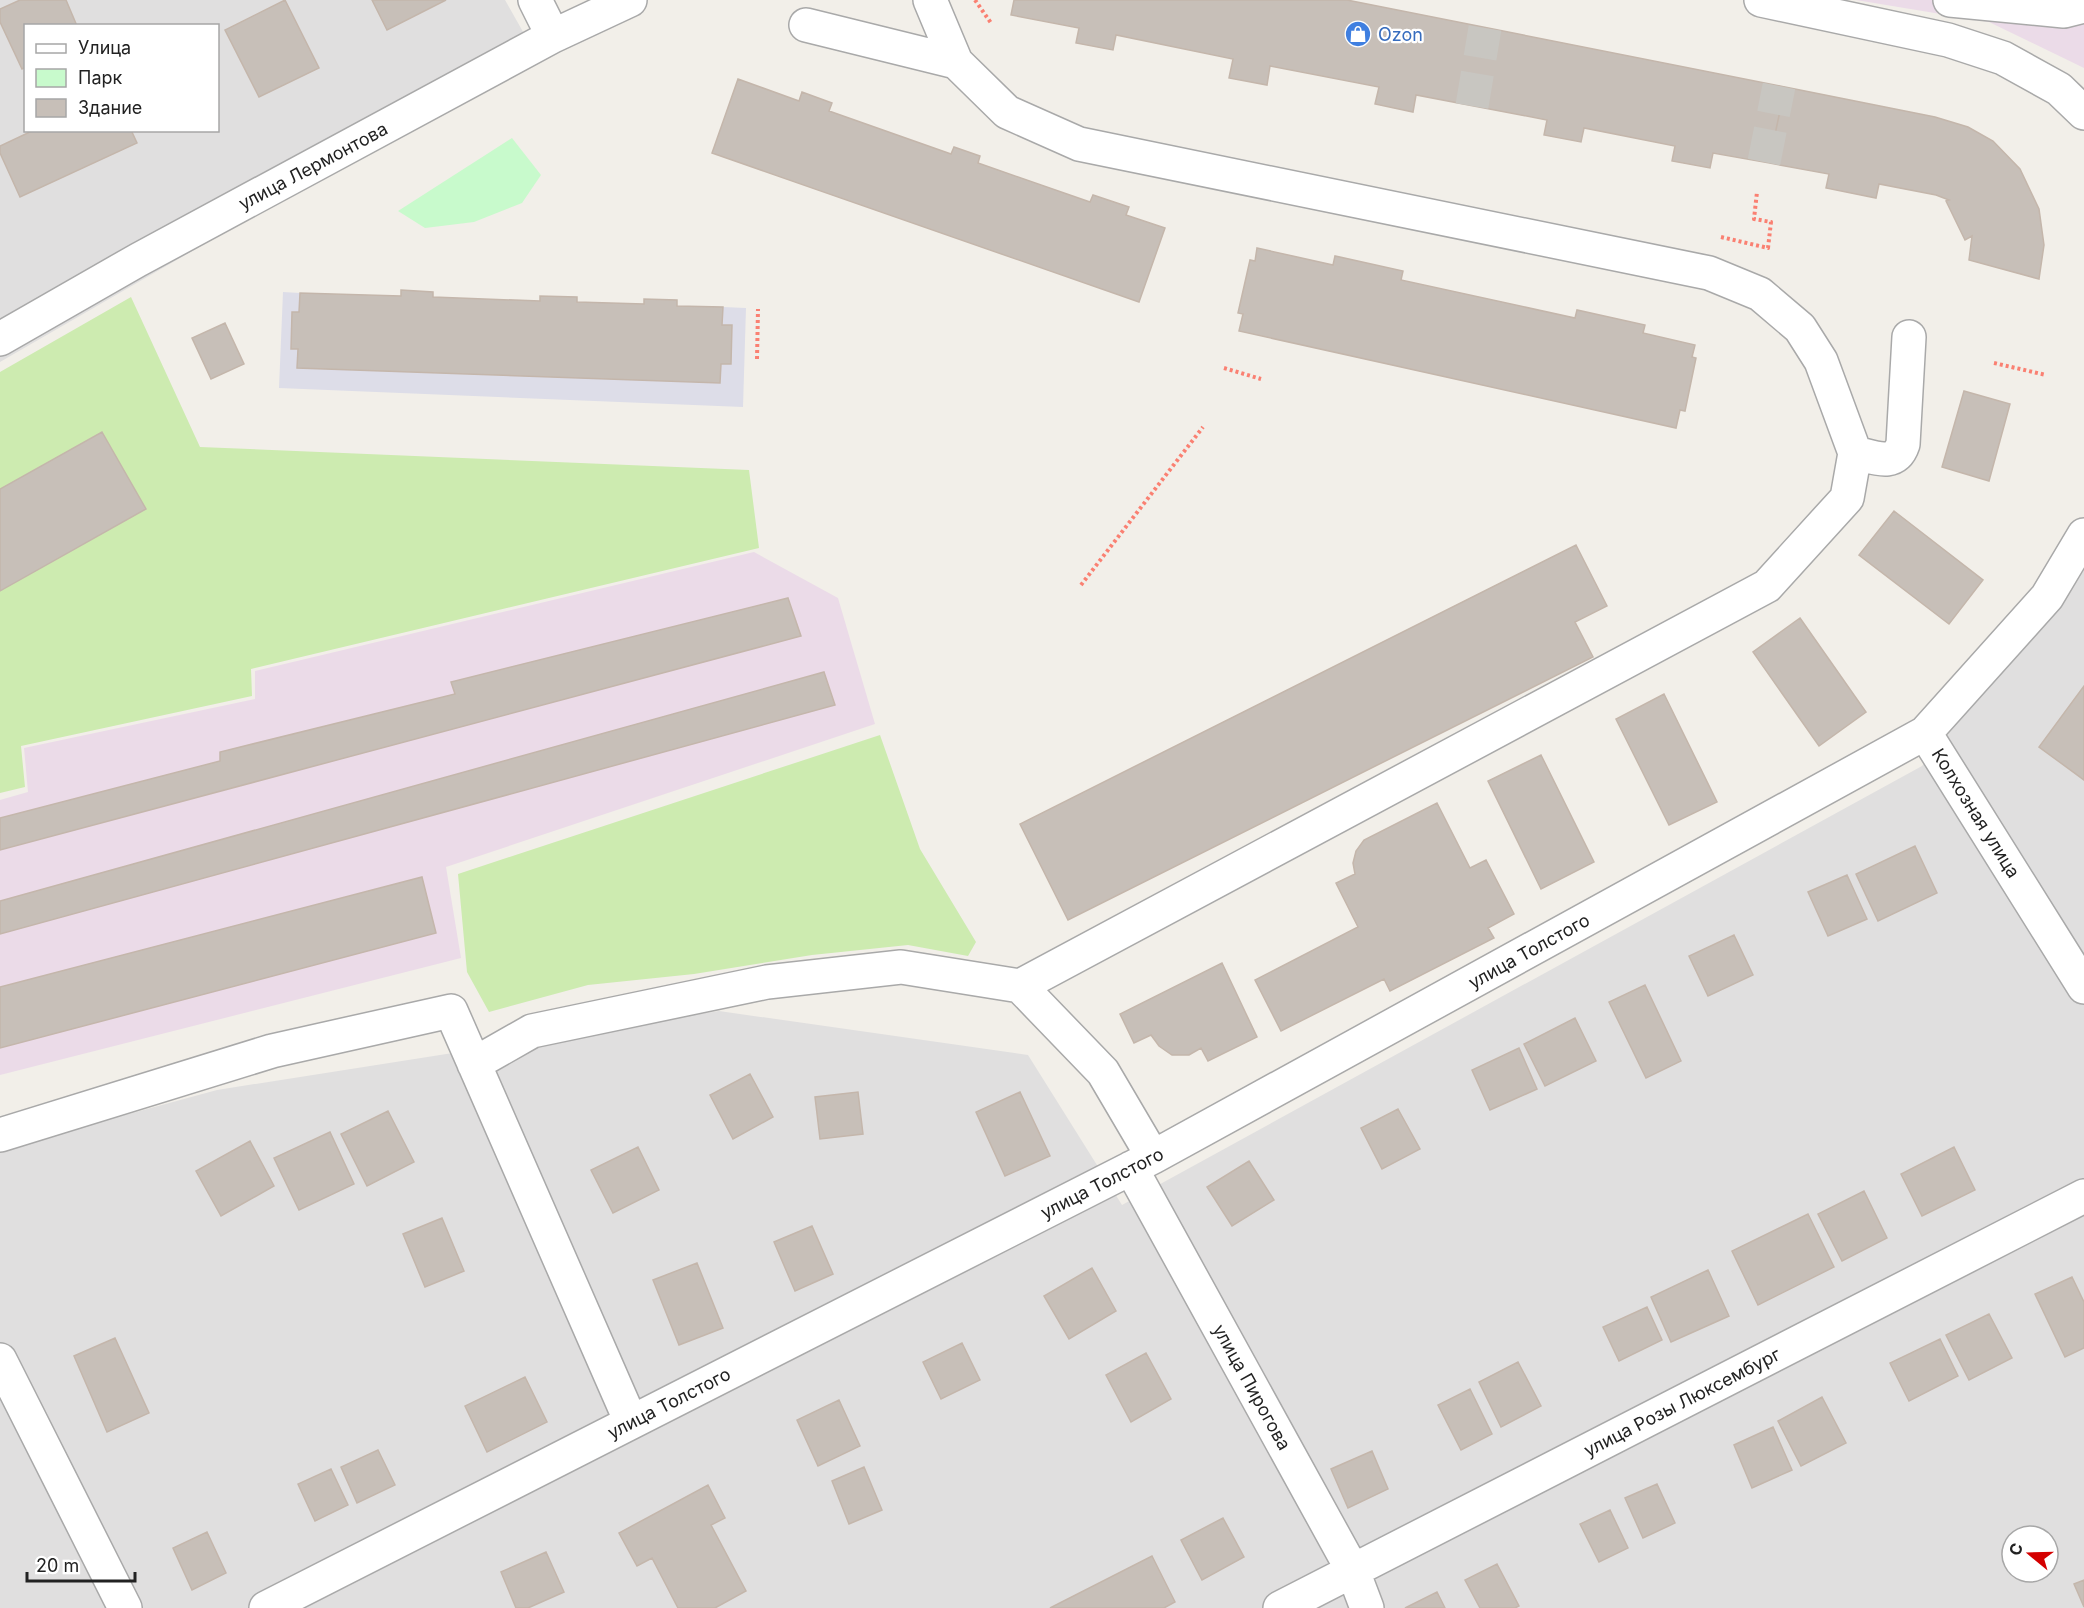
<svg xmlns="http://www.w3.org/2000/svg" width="2084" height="1608" viewBox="0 0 2084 1608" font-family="Inter,sans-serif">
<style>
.residential{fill:#e0dfdf;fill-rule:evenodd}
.industrial{fill:#ebdbe8}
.grass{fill:#cdebb0}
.park{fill:#c8facc}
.plaza{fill:#dddde8}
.building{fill:#c7bfb8;stroke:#c4b6ab;stroke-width:1.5}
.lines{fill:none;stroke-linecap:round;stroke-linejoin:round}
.minor-tunnel{stroke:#c8c6c1;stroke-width:33;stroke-dasharray:33 16;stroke-linecap:butt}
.minor-casing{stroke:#a9a9a9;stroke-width:36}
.path{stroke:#fa8072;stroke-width:4;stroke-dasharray:3 3;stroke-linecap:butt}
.minor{stroke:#fff;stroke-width:33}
.labels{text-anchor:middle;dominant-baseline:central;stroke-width:4.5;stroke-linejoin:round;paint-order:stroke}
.shop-label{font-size:18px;fill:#366cbe;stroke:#fff;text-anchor:start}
.street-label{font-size:18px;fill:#222;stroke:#fff}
</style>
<rect width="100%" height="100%" fill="#f2efe9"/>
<path class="residential" d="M 0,0 L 505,0 L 535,53 L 0,362 ZM 26,26 L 218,26 L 218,130 L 26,130 Z
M 2084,570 L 2084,1608 L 0,1608 L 0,1149 L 217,1090 L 719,1011 L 1028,1055 L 1122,1205 L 1922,766 ZM 2012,1536 L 2048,1536 L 2048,1572 L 2012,1572 Z"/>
<path class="industrial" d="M 1856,0 L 2084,0 L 2084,68 L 1989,22 Z
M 754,552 L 838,598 L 875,724 L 446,867 L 461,958 L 0,1075 L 0,800 L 28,792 L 24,748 L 255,699 L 255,671 Z"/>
<path class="grass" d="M 131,297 L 200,447 L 749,470 L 759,548 L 251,669 L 252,696 L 21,746 L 25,787 L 0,793 L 0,372 Z
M 880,735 L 920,849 L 976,942 L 968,956 L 908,945 L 812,955 L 694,974 L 588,985 L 489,1012 L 467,972 L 458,874 Z"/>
<path class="park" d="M 512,138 L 541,175 L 522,203 L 474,222 L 425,228 L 398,211 Z"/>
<path class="plaza" d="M 283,292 L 300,293 L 299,312 L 291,349 L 298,349 L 297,368 L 720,383 L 721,364 L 731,364 L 732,325 L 722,325 L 723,307 L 746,308 L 743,407 L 279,388 Z"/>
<path class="building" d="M 20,0 L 66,0 L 77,26 L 26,26 L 26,67 L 22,69 L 0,22 L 0,9 Z
M 285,0 L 319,68 L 259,97 L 225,30 Z
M 372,0 L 446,0 L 387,30 Z
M 1014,0 L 1347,0 L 1785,87 L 1769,163 L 1713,153 L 1710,168 L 1672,161 L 1675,146 L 1584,128 L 1581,142 L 1544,135 L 1547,120 L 1416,95 L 1413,112 L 1375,104 L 1379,87 L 1270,66 L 1267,85 L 1229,78 L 1233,59 L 1116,35 L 1113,50 L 1076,43 L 1079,28 L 1011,15 Z
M 738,79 L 799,101 L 802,92 L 832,103 L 829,111 L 951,154 L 954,147 L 980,156 L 978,163 L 1090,202 L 1093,195 L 1129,207 L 1126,215 L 1165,228 L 1139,302 L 712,153 Z
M 1785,87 L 1935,117 L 1968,127 L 1993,141 L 2020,169 L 2039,209 L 2044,245 L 2039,279 L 1969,260 L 1972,236 L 1965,240 L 1946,201 L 1949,200 L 1936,195 L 1879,184 L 1876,198 L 1826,188 L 1829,174 L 1769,163 Z
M 34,130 L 131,130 L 137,143 L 20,197 L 0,153 L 0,146 Z
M 1257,248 L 1333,265 L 1335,256 L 1403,271 L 1401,280 L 1575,318 L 1577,310 L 1645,325 L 1643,333 L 1695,345 L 1692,357 L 1696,358 L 1685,411 L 1680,410 L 1676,428 L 1239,331 L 1243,314 L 1238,313 L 1250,260 L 1255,261 Z
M 401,290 L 433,292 L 433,297 L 540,301 L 540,296 L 577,297 L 577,302 L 644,304 L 644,299 L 677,300 L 677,306 L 723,307 L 722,325 L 732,325 L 731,364 L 721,364 L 720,383 L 297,368 L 298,349 L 291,349 L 292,312 L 299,312 L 300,293 L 401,296 Z
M 225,323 L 244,364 L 211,379 L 192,338 Z
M 1964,391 L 2010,404 L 1989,481 L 1942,467 Z
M 102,432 L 146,509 L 0,591 L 0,489 Z
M 1894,511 L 1983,580 L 1949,624 L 1859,555 Z
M 1576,545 L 1607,606 L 1575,622 L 1593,657 L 1068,920 L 1020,824 Z
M 788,598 L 801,636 L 0,850 L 0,818 L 220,761 L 220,752 L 455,694 L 451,682 Z
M 1800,618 L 1866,712 L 1819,746 L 1753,652 Z
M 824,672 L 835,705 L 0,934 L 0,901 Z
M 2084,686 L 2084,780 L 2039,747 Z
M 1664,694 L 1717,802 L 1669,825 L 1616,719 Z
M 1541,755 L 1594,862 L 1541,889 L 1488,781 Z
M 1437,803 L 1470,868 L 1486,860 L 1514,914 L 1488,928 L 1494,938 L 1390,991 L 1384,979 L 1281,1031 L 1255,980 L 1358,927 L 1336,883 L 1355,874 L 1353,863 L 1356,851 L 1364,840 Z
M 1915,846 L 1937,893 L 1878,921 L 1856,874 Z
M 1847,875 L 1867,919 L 1828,936 L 1808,892 Z
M 422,877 L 436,933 L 0,1048 L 0,987 Z
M 1734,935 L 1753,975 L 1708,996 L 1689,956 Z
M 1222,963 L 1257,1037 L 1208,1061 L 1201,1048 L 1189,1055 L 1172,1055 L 1159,1046 L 1151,1035 L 1134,1043 L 1120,1014 Z
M 1645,985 L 1681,1061 L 1646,1078 L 1609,1002 Z
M 1575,1018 L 1596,1061 L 1545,1086 L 1524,1044 Z
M 1519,1048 L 1537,1089 L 1490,1110 L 1472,1070 Z
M 750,1074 L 773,1117 L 733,1139 L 710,1095 Z
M 858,1092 L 863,1134 L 820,1139 L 815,1097 Z
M 1020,1092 L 1050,1156 L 1005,1176 L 976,1112 Z
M 1398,1109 L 1420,1149 L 1382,1169 L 1361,1128 Z
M 388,1111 L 414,1162 L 367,1186 L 341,1134 Z
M 330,1132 L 354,1184 L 299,1210 L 274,1158 Z
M 250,1141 L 274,1186 L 221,1216 L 196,1171 Z
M 638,1147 L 659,1190 L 613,1213 L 591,1170 Z
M 1954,1147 L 1975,1190 L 1922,1216 L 1901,1174 Z
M 1249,1161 L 1274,1200 L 1232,1226 L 1207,1187 Z
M 1864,1191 L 1887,1238 L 1842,1261 L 1818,1214 Z
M 1808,1214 L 1834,1267 L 1758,1305 L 1732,1251 Z
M 442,1218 L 464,1271 L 425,1287 L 403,1234 Z
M 812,1226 L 833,1274 L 795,1291 L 774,1242 Z
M 697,1263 L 723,1328 L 679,1345 L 653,1280 Z
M 1092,1268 L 1116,1311 L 1069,1339 L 1044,1296 Z
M 1708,1270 L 1729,1316 L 1671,1342 L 1651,1297 Z
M 2072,1277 L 2084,1302 L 2084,1348 L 2065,1357 L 2035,1294 Z
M 1647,1307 L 1662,1340 L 1619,1361 L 1603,1327 Z
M 1989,1314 L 2012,1358 L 1969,1380 L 1946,1335 Z
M 115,1338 L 149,1413 L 107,1432 L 74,1356 Z
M 1940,1339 L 1958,1376 L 1909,1401 L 1890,1363 Z
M 962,1343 L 980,1380 L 941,1399 L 923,1362 Z
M 1146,1353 L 1171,1399 L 1131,1422 L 1106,1375 Z
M 1518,1362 L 1541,1406 L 1501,1427 L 1479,1382 Z
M 525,1377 L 547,1422 L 487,1452 L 465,1406 Z
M 1470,1389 L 1492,1434 L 1461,1450 L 1438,1405 Z
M 1822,1397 L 1846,1443 L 1801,1466 L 1778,1421 Z
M 839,1400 L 860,1446 L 818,1466 L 797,1420 Z
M 1773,1427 L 1792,1470 L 1752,1488 L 1734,1445 Z
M 378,1450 L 395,1485 L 357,1503 L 341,1467 Z
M 1372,1451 L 1388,1489 L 1348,1508 L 1331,1469 Z
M 864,1467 L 882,1510 L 849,1524 L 832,1481 Z
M 331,1469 L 348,1505 L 315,1521 L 298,1484 Z
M 1657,1484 L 1675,1523 L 1643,1538 L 1625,1498 Z
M 708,1485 L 725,1518 L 711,1525 L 746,1591 L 715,1608 L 678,1608 L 652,1558 L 637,1566 L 619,1533 Z
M 1610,1510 L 1628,1548 L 1599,1562 L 1580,1524 Z
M 1223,1518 L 1244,1557 L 1202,1580 L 1181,1540 Z
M 207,1532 L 226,1573 L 192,1590 L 173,1548 Z
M 546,1552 L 564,1592 L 528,1608 L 516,1608 L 501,1572 Z
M 1152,1556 L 1175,1602 L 1164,1608 L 1050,1608 Z
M 1497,1564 L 1519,1606 L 1515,1608 L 1480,1608 L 1465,1580 Z
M 2084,1580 L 2084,1607 L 2074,1584 Z
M 1437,1592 L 1445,1608 L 1405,1608 Z"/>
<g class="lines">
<path class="minor-tunnel" d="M 1472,106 L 1485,28
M 1764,162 L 1779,86"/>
<g class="minor-casing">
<path id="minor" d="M 535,0 L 553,36
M 930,0 L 956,62 L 1007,112 L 1079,144 L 1709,273 L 1760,294 L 1800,328 L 1821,361 L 1855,453 L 1847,498 L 1767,586 L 1020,986
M 1761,0 L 1948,40 L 2003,58 L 2059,89 L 2084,113
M 1950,0 L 2064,11 L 2084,6
M 806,25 L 956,62
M 0,339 L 138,260 L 553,36 L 630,0
M 1855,453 C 1874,457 1895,468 1903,444 L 1909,337
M 1925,733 L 2084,987
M 474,1064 L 532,1031 L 767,982 L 901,967 L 1020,986 L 1103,1072 L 1153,1157
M 0,1135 L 272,1051 L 451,1011 L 631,1422
M 1131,1168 L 1353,1571 L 1367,1608
M 0,1360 L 125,1608
M 266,1608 L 1153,1157 L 1925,733 L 2047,597 L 2084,535
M 1280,1608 L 2084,1196"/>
</g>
<path class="path" d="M 975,0 L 991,23
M 1721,237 L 1768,248 L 1771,222 L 1754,219 L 1757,192
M 757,359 L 758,309
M 1994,363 L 2046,375
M 1224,368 L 1261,379
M 1081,585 L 1203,427"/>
<use href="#minor" class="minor"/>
</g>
<defs>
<g id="shop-disc" transform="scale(1.35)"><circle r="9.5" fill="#3f7fe0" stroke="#fff"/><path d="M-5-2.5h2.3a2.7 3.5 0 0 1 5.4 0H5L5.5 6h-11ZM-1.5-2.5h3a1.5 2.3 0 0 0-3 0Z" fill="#fff"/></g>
</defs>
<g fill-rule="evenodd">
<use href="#shop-disc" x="1358" y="34"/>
</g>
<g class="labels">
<g class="shop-label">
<text x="1378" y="34">Ozon</text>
</g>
<g class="street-label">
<text transform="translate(313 166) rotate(-28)">улица Лермонтова</text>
<text transform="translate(1976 813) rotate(58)">Колхозная улица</text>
<text transform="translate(1529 951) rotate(-29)">улица Толстого</text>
<text transform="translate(1102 1183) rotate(-27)">улица Толстого</text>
<text transform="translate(1252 1387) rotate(61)">улица Пирогова</text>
<text transform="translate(1682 1402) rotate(-27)">улица Розы Люксембург</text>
<text transform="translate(669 1403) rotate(-27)">улица Толстого</text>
</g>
</g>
<rect x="24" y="24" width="195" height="108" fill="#ffffff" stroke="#a7a7a7" stroke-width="1.5"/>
<rect x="36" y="44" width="30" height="9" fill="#ffffff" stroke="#a7a7a7" stroke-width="1.5"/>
<text x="78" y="54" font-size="18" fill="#222222">Улица</text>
<rect x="36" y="69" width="30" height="18" fill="#c8facc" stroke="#a7a7a7" stroke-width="1.5"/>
<text x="78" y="84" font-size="18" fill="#222222">Парк</text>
<rect x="36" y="99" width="30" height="18" fill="#c7bfb8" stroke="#a7a7a7" stroke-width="1.5"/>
<text x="78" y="114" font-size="18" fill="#222222">Здание</text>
<g transform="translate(2030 1554) rotate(289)"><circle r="28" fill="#ffffff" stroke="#a7a7a7" stroke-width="1.5"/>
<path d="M0-4.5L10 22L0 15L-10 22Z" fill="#d40000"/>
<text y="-9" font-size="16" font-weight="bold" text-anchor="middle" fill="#222222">С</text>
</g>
<path d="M27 1572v9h108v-9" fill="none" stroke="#222222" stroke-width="3"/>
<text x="36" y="1572" font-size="18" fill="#222222" stroke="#ffffff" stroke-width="4.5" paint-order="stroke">20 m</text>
</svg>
